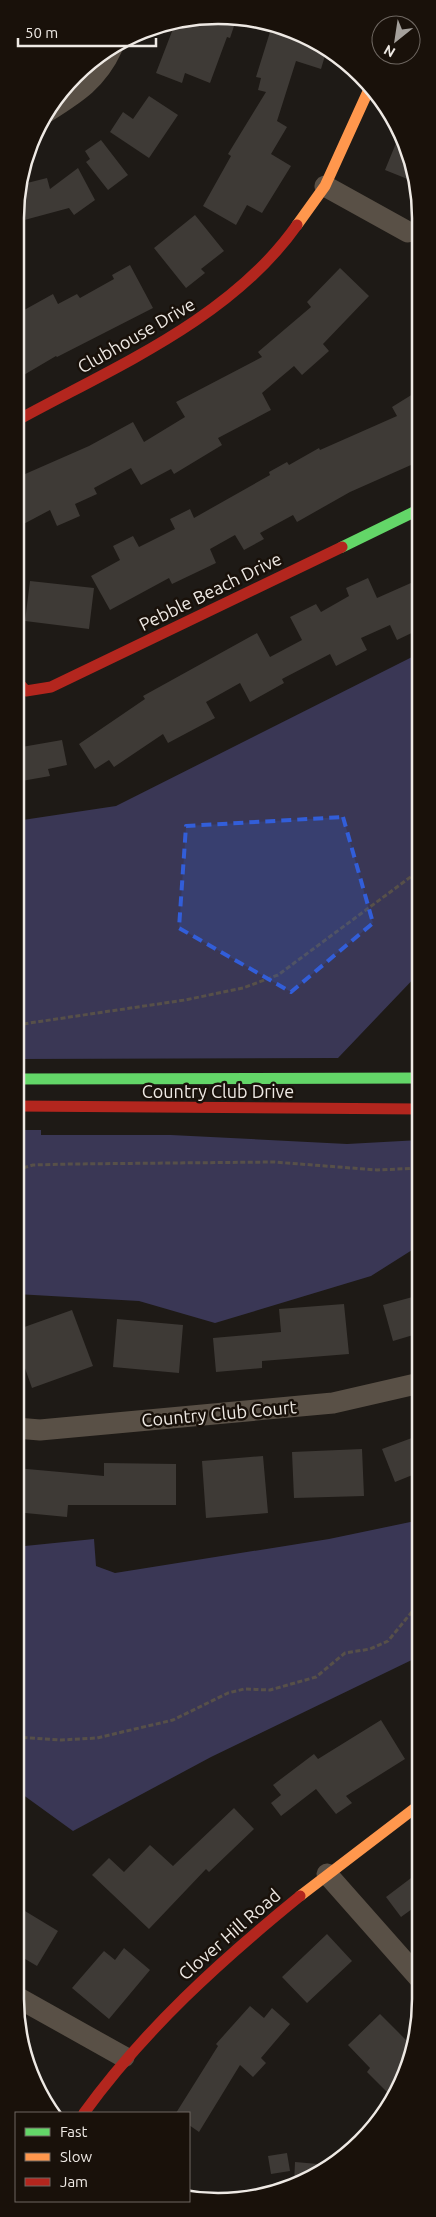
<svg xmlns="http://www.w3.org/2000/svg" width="436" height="2217" viewBox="0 0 436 2217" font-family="Ubuntu,sans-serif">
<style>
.green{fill:#3a3755}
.building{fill:#3e3a36}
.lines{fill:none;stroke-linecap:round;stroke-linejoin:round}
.path{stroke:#575049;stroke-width:3;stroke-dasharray:5 2.5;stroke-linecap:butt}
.street{stroke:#595046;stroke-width:21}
.fast{stroke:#63d668;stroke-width:11}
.slow{stroke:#ff974d;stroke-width:11}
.jam{stroke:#b3261e;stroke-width:11}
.marked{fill:#325ed9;fill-opacity:0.2;stroke:#325ed9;stroke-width:4;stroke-dasharray:10 6;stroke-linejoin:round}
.labels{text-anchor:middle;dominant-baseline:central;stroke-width:5;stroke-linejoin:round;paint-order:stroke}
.street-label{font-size:18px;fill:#eee9e4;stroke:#19110a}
.rim{fill:none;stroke:#eee9e4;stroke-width:2.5}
</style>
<rect width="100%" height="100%" fill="#1e1a16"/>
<path class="green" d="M 420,653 L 420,972 L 338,1058 L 16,1059 L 16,821 L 116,806 Z
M 16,1130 L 41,1130 L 41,1135 L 171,1135 L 347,1144 L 420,1140 L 420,1245 L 371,1276 L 215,1323 L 139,1301 L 16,1294 Z
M 420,1520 L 420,1656 L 211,1757 L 73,1831 L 15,1789 L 15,1547 L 94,1539 L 96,1566 L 115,1573 L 329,1539 Z"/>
<path class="building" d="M 237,17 L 230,38 L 227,37 L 210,83 L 185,73 L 182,83 L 156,73 L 176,21 Z
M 285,29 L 308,36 L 327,49 L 321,69 L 296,61 L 277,121 L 287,127 L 271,154 L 291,166 L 262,213 L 247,205 L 236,225 L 203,206 L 231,156 L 228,154 L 266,92 L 258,90 L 261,78 L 256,77 L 270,32 L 284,36 Z
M 149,96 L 178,115 L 149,158 L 110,132 L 123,112 L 133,119 Z
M 401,131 L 408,159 L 415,182 L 385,170 Z
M 101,140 L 128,175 L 108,190 L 86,162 L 90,159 L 85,151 Z
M 78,168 L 95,200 L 74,215 L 69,208 L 17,222 L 17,192 L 19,185 L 47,178 L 50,189 Z
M 195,215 L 224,251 L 201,269 L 205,273 L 186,288 L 154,248 Z
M 130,265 L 153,308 L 57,357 L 56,356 L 17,379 L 17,314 L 53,294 L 58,304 L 77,294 L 80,298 L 114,279 L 112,275 Z
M 340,268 L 369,296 L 323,344 L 329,351 L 302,375 L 294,366 L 262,393 L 271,410 L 218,438 L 222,445 L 174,474 L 171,469 L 141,485 L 131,468 L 94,488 L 97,494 L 75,504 L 80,516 L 57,526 L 50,510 L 16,528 L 16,478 L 89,446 L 133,422 L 144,442 L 185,417 L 176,402 L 262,357 L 258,352 L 311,307 L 307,302 Z
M 413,394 L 420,406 L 420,461 L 350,492 L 297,522 L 293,515 L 260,533 L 264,539 L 244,550 L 235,535 L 210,549 L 216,563 L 172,584 L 169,578 L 110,610 L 91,576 L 120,560 L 113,546 L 133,536 L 139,547 L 175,529 L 170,519 L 190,509 L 194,518 L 270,475 L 269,472 L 287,462 L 289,465 L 319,448 L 320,450 L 397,416 L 392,407 Z
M 368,578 L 377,598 L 420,579 L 420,629 L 397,640 L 390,625 L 361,638 L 367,650 L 336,666 L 330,654 L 282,679 L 284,683 L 250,702 L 240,683 L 206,702 L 215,718 L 168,743 L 163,734 L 114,767 L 109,760 L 95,769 L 79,744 L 145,699 L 143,696 L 257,633 L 270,657 L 302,640 L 290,617 L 316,604 L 321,612 L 349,596 L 346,588 Z
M 30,581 L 94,588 L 89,629 L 25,621 Z
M 62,740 L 67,765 L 48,769 L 50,776 L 16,782 L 16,748 Z
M 420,1295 L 420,1333 L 393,1341 L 383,1305 Z
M 344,1304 L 349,1354 L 262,1361 L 262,1368 L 216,1372 L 213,1338 L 281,1332 L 279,1309 Z
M 72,1310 L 93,1366 L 32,1388 L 16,1343 L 16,1330 Z
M 117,1319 L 183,1325 L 179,1373 L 113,1367 Z
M 420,1435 L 420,1472 L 395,1482 L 382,1449 Z
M 362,1449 L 364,1496 L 294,1498 L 292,1452 Z
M 263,1456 L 268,1513 L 206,1518 L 202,1461 Z
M 104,1463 L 176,1464 L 176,1505 L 68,1505 L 67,1517 L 15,1512 L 16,1468 L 104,1476 Z
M 381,1720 L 405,1759 L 346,1796 L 352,1803 L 336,1814 L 316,1789 L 281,1816 L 271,1803 L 281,1795 L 273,1785 L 314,1754 L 318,1759 Z
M 234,1808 L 254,1829 L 209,1872 L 206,1869 L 149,1929 L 92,1875 L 109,1858 L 124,1872 L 150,1845 L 173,1866 Z
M 419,1872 L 419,1904 L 401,1917 L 386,1897 Z
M 15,1905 L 58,1931 L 37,1966 L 15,1953 Z
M 327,1934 L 352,1961 L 307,2003 L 282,1977 Z
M 124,1948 L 150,1970 L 109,2019 L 72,1988 L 104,1951 L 115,1960 Z
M 250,2006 L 264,2018 L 272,2008 L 290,2024 L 261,2058 L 266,2063 L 253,2077 L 240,2065 L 199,2132 L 189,2125 L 189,2113 L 176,2113 L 218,2046 L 216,2044 Z
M 380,2014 L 413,2047 L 400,2089 L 393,2098 L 367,2072 L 370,2068 L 348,2045 Z
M 287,2153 L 290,2171 L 271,2174 L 268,2156 Z
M 295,2162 L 330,2165 L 294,2185 Z"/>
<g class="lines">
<path class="path" d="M 16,1025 L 185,1000 L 243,988 L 278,975 L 420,870
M 16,1170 L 33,1165 L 71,1164 L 274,1162 L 377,1170 L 420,1168
M 15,1737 L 61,1740 L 97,1738 L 173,1720 L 228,1693 L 244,1689 L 270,1690 L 316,1677 L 345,1653 L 370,1649 L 388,1641 L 420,1602"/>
<path class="street" d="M 45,113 C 75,94 97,81 112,48
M 325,186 L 408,232
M 16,1428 L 40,1430 L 333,1403 L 420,1383
M 327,1874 L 419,1978
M 15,1996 L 124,2057"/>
<path class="fast" d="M 342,547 L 420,509
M 16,1079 L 420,1078"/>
<path class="slow" d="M 297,225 L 325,186 L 370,87
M 300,1896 L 419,1805"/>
<path class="jam" d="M 16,421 C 114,367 231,319 297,225
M 16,680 L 26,691 L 51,687 L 342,547
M 16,1106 L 420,1109
M 84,2113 C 145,2029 220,1961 300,1896"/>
</g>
<path class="marked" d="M 343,817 L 373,923 L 291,992 L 179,928 L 186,826 Z"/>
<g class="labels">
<g class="street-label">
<text transform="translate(136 335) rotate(-30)">Clubhouse Drive</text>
<text transform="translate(210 591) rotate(-26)">Pebble Beach Drive</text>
<text x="218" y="1091">Country Club Drive</text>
<text transform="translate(219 1413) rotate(-5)">Country Club Court</text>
<text transform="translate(229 1934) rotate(-41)">Clover Hill Road</text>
</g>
</g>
<path d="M0 0H436V2217H0ZM218 24H218A194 194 0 0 1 412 218V1999A194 194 0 0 1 218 2193H218A194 194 0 0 1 24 1999V218A194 194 0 0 1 218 24Z" fill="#19110a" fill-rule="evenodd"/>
<path class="rim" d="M218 24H218A194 194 0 0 1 412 218V1999A194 194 0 0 1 218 2193H218A194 194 0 0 1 24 1999V218A194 194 0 0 1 218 24Z"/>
<rect x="15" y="2112" width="175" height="90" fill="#19110a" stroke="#6e6761"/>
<rect x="25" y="2128" width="25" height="8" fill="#63d668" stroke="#6e6761"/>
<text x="60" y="2137" font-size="15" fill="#eee9e4">Fast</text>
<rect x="25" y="2153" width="25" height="8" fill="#ff974d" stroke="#6e6761"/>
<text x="60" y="2162" font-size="15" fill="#eee9e4">Slow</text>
<rect x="25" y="2178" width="25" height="8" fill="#b3261e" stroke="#6e6761"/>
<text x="60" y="2187" font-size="15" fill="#eee9e4">Jam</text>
<g transform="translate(396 40) rotate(210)"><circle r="24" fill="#19110a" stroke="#6e6761"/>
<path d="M0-4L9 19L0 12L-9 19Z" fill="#a5a19c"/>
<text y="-8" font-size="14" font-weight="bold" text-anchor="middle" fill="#eee9e4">N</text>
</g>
<path d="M18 38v8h138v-8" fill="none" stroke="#eee9e4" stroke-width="2.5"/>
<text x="25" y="38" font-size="15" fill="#eee9e4" stroke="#19110a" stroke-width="4" paint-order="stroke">50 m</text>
</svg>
